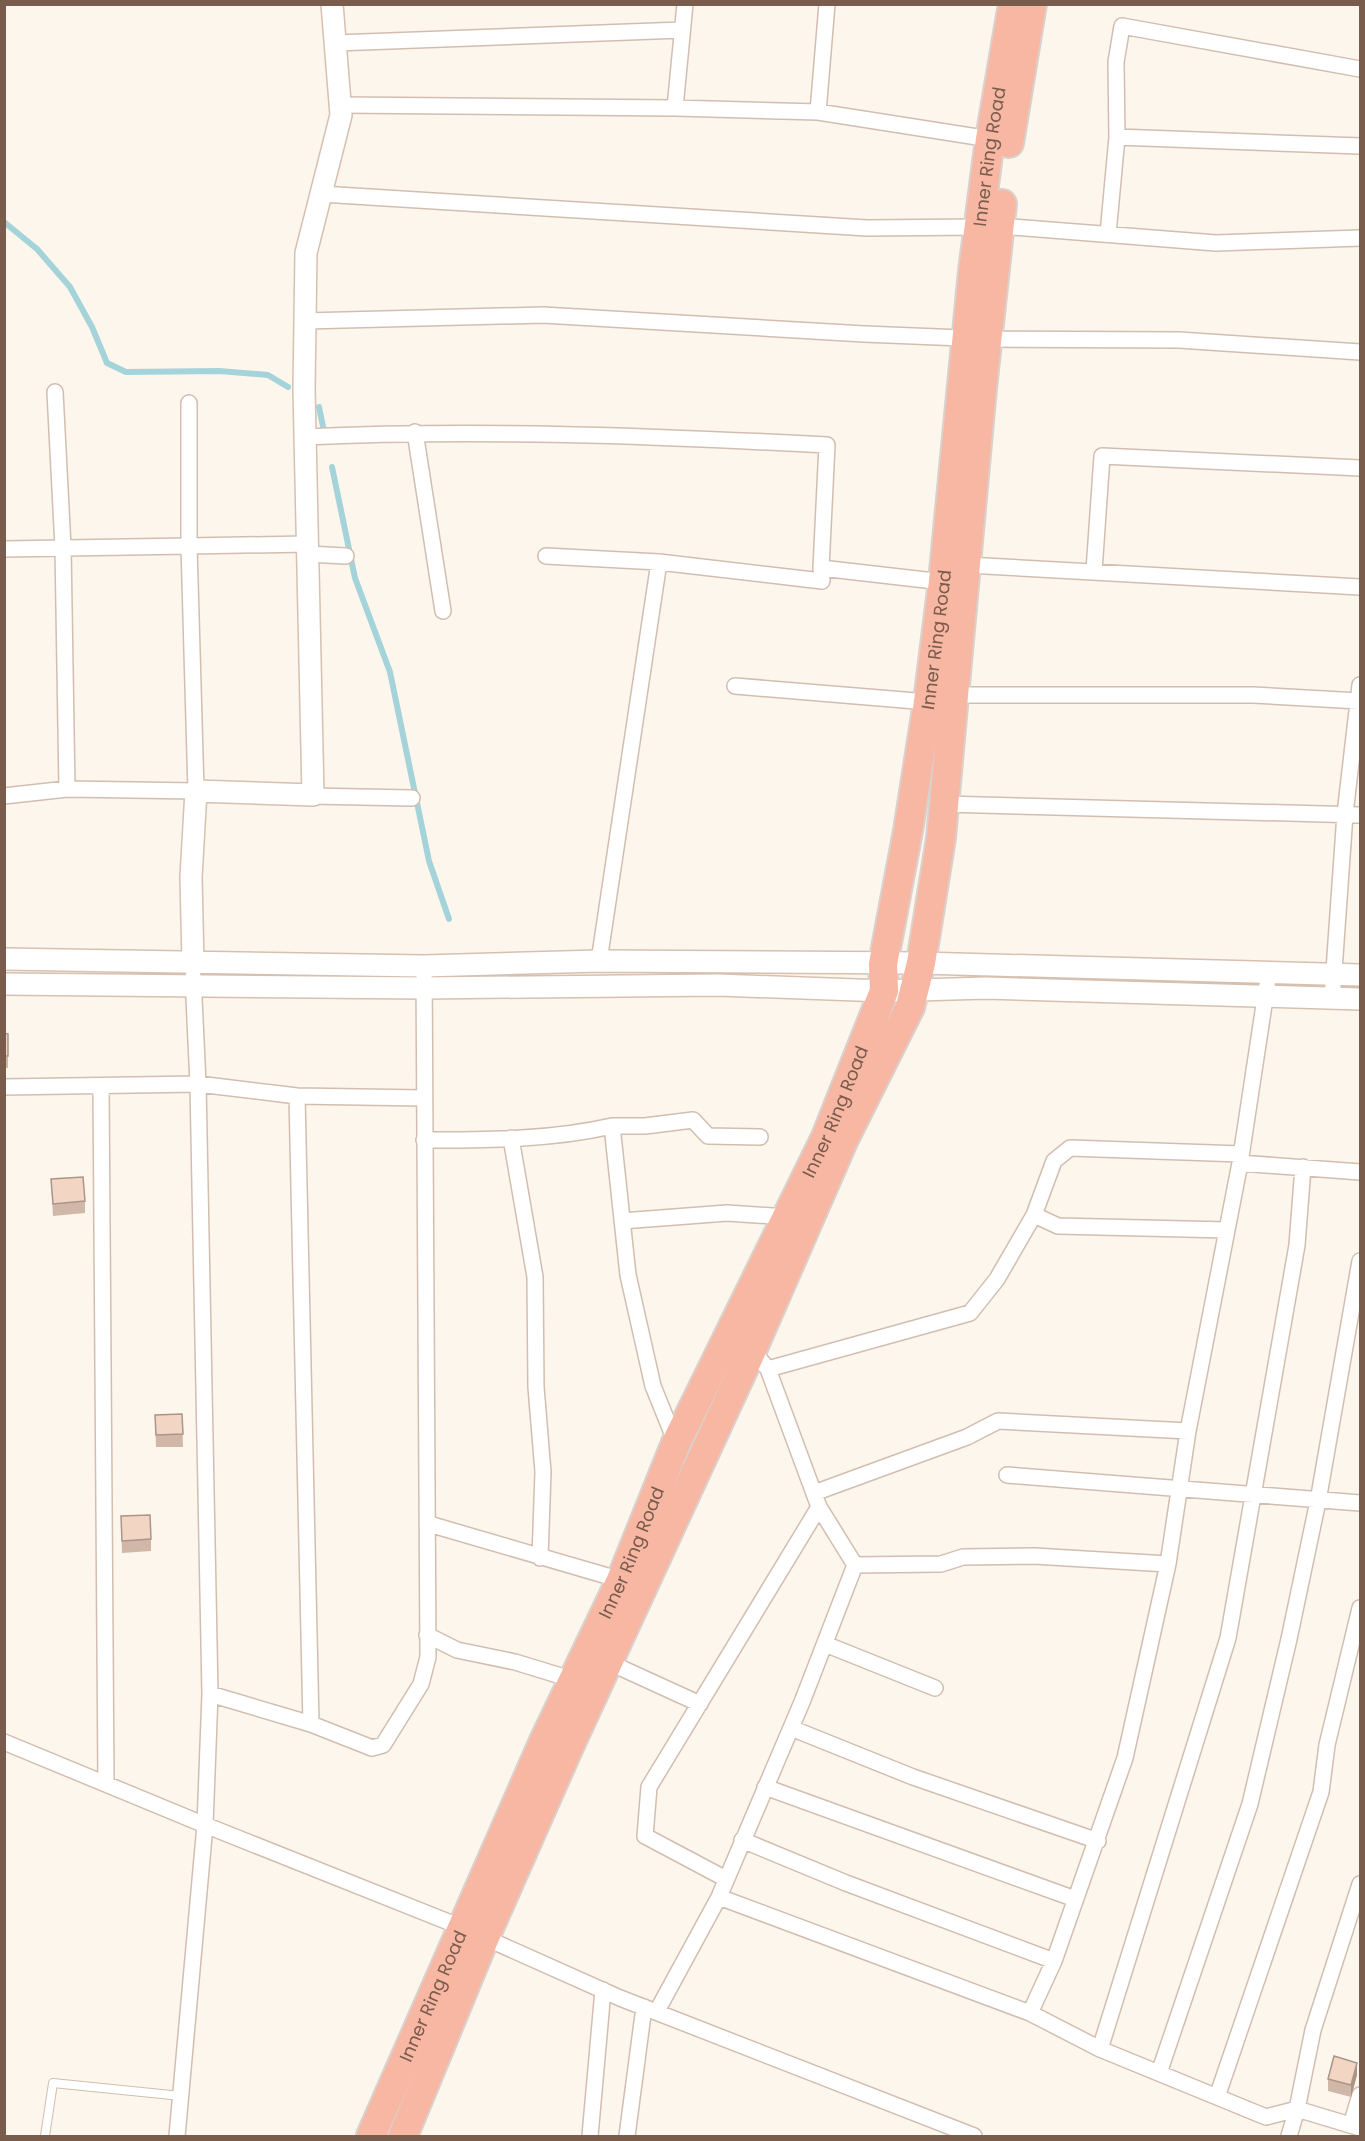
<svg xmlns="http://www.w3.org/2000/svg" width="1365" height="2141" viewBox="0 0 1365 2141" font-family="Poppins,sans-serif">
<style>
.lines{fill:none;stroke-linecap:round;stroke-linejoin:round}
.stream{stroke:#a5d3da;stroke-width:6}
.lane-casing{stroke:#d1beb0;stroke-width:10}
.street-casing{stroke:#d1beb0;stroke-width:18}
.secondary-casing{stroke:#d6c0b0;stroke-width:24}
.highway-casing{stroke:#dad1cd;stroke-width:32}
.lane{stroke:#fff;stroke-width:8}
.street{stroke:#fff;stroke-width:15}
.secondary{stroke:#fff;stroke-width:21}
.highway{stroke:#f7b7a3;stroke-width:28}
.wall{fill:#d1b7a8}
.shaded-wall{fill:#aa9588}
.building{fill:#f3d5c3;stroke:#aa9588;stroke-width:1.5}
.labels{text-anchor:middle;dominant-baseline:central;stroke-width:5;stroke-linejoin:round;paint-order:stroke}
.street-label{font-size:18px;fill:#7a5c4d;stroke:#fffaf3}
</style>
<rect width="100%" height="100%" fill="#fdf6ec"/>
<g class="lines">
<path class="stream" d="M 4,222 L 37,249 L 70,287 L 92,327 L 107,363 L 126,372 L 219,371 L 268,375 L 288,387
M 319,407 L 325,436
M 332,467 L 355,578 L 390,672 L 429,861 L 449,919"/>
<g class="lane-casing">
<path id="lane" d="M 45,2136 L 53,2083 L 181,2096"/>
</g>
<g class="street-casing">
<path id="street" d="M 685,4 L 675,108 L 818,112
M 827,4 L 818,112 L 990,139
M 336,43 L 682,30
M 340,105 L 675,108
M 1117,137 L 1116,62 L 1122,26 L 1360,69
M 321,194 L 867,228 L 979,227
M 999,226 L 1216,243 L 1360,238
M 1108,234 L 1117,137 L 1360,146
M 305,321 L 543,315 L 864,334 L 987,339 L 1179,340 L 1360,352
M 55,392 L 63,547 L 67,789
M 415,432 L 443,611
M 304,437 C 479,429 653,436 827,445 L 821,568 L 943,582
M 4,549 L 189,546 L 189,403
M 307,554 L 346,556
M 546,556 L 659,562 L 599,961
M 659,562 L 822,581 L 821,568
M 967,565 L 1360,587
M 1094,571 L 1102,456 L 1360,468
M 735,686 L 928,702
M 954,695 L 1253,695 L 1359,701
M 4,796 L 67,789 L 196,791 L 189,546 L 307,544
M 310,796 L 412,798
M 944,804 L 1360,815
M 1332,999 L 1345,814 L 1360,685
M 101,1086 L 106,1783
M 4,1087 L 198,1084 L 297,1096 L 423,1098
M 297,1096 L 311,1724 L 372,1748 L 383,1745 L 421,1684 L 428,1657 L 424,966
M 612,1126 L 645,1126 L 693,1120 L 708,1136 L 760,1137
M 511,1138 L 535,1277 L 536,1387 L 543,1472 L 540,1558
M 424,1140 C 487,1140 551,1140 612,1126 L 628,1275 L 653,1386 L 676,1443
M 1240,1163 L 1360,1172
M 1034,1215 L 1058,1226 L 1227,1230
M 622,1221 L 727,1213 L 787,1217
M 768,1369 L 970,1313 L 997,1279 L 1034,1215 L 1054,1161 L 1070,1148 L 1241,1154
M 1007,1475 L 1360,1503
M 814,1493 L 967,1437 L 998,1421 L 1188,1431
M 429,1524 L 621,1580
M 855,1565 L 941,1564 L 963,1557 L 1034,1556 L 1168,1564
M 427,1635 L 457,1650 L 515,1662 L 574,1680
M 825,1644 L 935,1688
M 608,1662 L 700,1704
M 210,1694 L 311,1724
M 791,1728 L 913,1777 L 1098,1841
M 4,1742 L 205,1825 L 461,1927 L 620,1998 L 974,2136
M 765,1787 L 1075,1899
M 742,1840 L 846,1883 L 1054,1961
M 726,1879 L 645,1836 L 649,1787 L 819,1507
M 719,1897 L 1030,2013 L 1100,2049 L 1266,2117 L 1297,2109 L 1360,2128
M 657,2011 L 719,1897 L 802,1702 L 855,1565 L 819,1507 L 768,1369 L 752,1350
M 1030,2013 L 1054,1961 L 1125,1758 L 1168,1564 L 1188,1431 L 1240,1163 L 1269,972
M 1100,2049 L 1228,1638 L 1297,1245 L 1303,1167
M 1159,2073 L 1250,1804 L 1289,1639 L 1318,1501 L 1360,1261
M 1217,2097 L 1321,1792 L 1327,1745 L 1360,1608
M 1351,2125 L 1360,2095
M 177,2136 L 205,1825 L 210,1694 L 198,1084 L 193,976
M 590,2136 L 603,1990
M 627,2136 L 644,2007
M 1289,2136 L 1297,2109 L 1313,2030 L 1360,1884"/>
</g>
<g class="secondary-casing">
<path id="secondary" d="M 4,959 L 424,966 L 599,961 L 921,963 L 1360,975
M 193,964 L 191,877 L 196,791 L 313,795 L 304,389 L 306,253 L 341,115 L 332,4
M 4,984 L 424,988 L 718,985 L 884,991 L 986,988 L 1360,999"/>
</g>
<g class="highway-casing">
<g id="highway">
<path d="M 1009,143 L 1032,4"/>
<path id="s1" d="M 371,2136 L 544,1741 L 621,1580 L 676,1443 L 826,1137 L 884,991 L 883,964 L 908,831 L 928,702 L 943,582 L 973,271 L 990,139 L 1013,4"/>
<path d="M 403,2136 L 485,1937 L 568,1749 L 752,1350 L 844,1139 L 910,1007 L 921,963 L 941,838 L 982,388 L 1002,204"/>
</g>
</g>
<use href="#lane" class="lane"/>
<use href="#street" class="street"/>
<use href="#secondary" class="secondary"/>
<use href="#highway" class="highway"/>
</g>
<path class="wall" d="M 4,1033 L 8,1034 L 8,1068 L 4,1068 Z
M 51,1179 L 85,1201 L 85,1213 L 53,1216 Z
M 182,1414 L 183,1447 L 156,1447 L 155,1415 Z
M 121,1516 L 151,1539 L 151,1551 L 122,1553 Z
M 1357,2075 L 1351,2097 L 1328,2091 L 1328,2079 Z"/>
<path class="shaded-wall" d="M 1357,2063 L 1357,2075 L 1351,2097 L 1351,2085 Z"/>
<path class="building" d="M 4,1033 L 8,1034 L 8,1056 L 4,1056 Z
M 83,1177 L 85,1201 L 53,1204 L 51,1179 Z
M 182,1414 L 183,1434 L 156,1435 L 155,1415 Z
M 150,1515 L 151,1539 L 122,1541 L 121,1516 Z
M 1334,2056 L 1357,2063 L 1351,2085 L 1328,2079 Z"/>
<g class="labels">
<g class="street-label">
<text stroke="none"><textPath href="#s1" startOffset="2097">Inner Ring Road</textPath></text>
<text stroke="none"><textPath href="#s1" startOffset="1611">Inner Ring Road</textPath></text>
<text stroke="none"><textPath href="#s1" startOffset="1125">Inner Ring Road</textPath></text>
<text stroke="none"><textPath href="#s1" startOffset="639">Inner Ring Road</textPath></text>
<text stroke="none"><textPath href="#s1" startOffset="153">Inner Ring Road</textPath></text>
</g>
</g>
<rect width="1365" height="2141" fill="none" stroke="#7a5c4d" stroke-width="12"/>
</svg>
